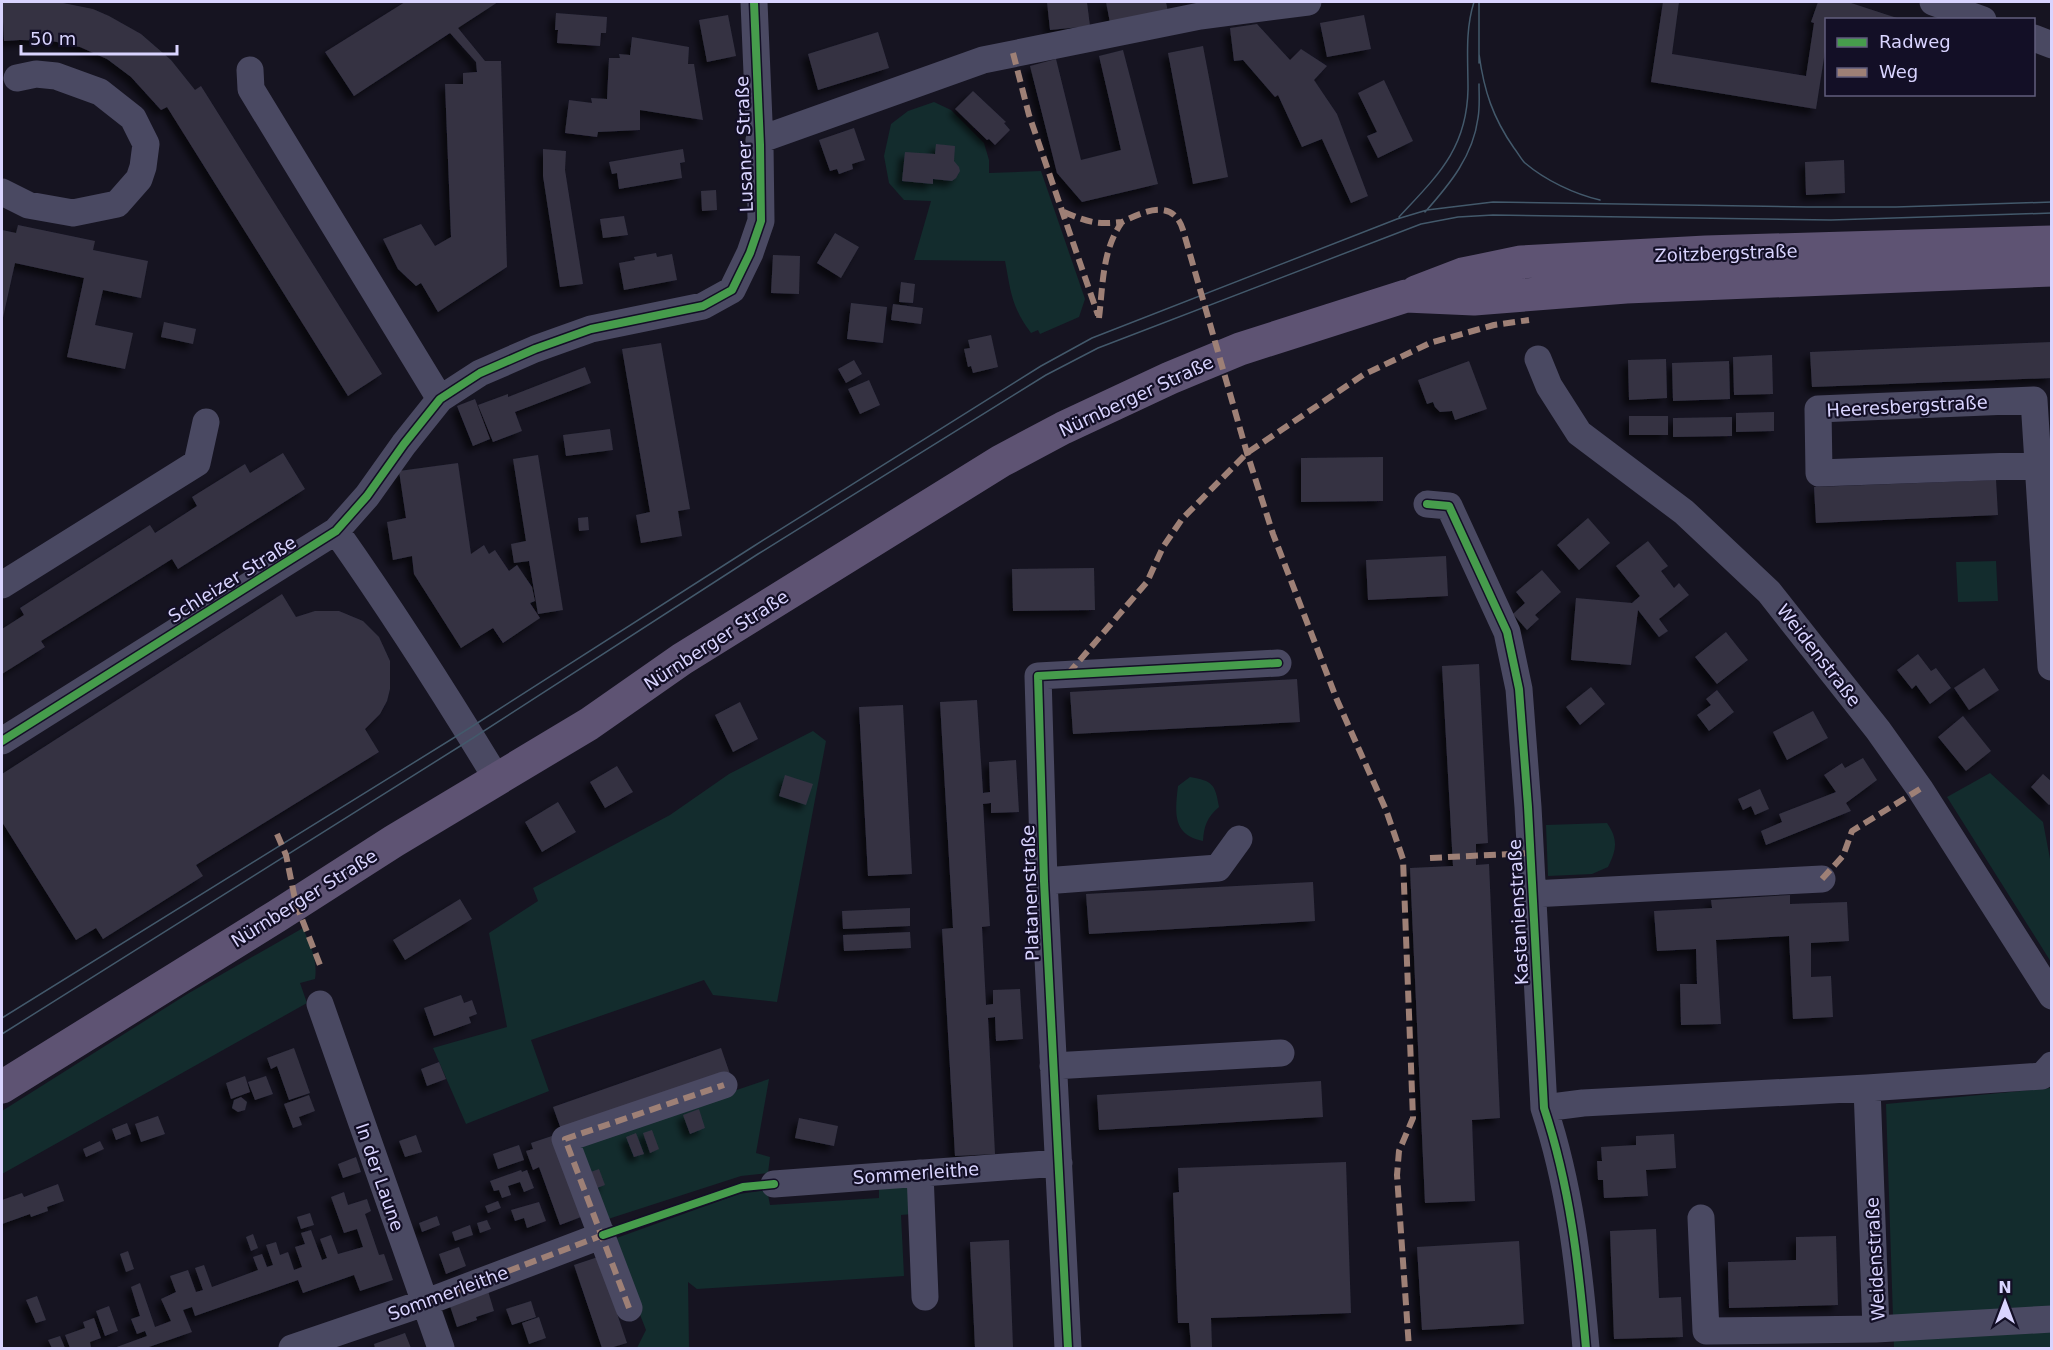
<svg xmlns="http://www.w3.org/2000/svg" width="2053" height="1350" viewBox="0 0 2053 1350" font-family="'DejaVu Sans',sans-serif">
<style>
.green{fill:#132c2d}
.building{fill:#343243;filter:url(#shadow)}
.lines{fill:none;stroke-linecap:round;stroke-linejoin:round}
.minor{stroke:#4a4962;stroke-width:27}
.major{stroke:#5e5373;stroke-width:33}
.tram{stroke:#43596b;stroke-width:1.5}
.quiet{stroke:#9e8076;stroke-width:6;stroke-dasharray:12 6;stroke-linecap:butt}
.cycleway-casing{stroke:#130f26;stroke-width:11}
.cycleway{stroke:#469c4c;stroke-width:8}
.labels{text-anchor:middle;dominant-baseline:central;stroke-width:4.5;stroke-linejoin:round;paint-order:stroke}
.street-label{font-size:18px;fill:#d9d4ff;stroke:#130f26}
</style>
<defs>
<filter id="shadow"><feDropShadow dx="-5.5" dy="5.5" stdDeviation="3" flood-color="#0009"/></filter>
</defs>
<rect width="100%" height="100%" fill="#161421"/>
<path class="green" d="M 934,102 L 951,110 L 984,143 L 989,160 L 989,173 L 1041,171 L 1085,299 L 1079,317 L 1040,334 L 1038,330 L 1031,333 C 1011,306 1011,292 1005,261 L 914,260 L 931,201 L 904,200 L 889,183 L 884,156 L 891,124 L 908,111 Z
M 1996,561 L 1998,601 L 1958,602 L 1956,562 Z
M 813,731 L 826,741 L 777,1002 L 713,995 L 704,980 L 531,1040 L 549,1091 L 466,1124 L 433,1048 L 507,1027 L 489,933 L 538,901 L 533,888 L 670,815 L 729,774 Z
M 1990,773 L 2043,822 L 2051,864 L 2051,962 L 1947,797 Z
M 1190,777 C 1213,781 1215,784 1219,807 C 1207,817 1204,826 1203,841 C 1172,835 1175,812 1178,786 Z
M 1607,823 C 1618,839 1617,849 1608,867 L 1592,874 L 1548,876 L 1546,825 Z
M 303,928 C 310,945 318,960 315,979 L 300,983 L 307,1003 L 2,1174 L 2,1111 L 189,993 Z
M 769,1079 L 756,1153 L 770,1157 L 768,1173 L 741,1176 L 605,1220 L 577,1144 Z
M 2051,1088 L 2051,1348 L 1894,1348 L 1886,1104 Z
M 909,1184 L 913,1214 L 901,1215 L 904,1276 L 697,1289 L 688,1282 L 689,1348 L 637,1348 L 646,1330 L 611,1240 L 739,1194 L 767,1190 L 770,1205 L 879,1198 L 879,1185 Z"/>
<path class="building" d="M 2,2 L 58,2 L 93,9 L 109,16 L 141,34 L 171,60 L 195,90 L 201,86 L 382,374 L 348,396 L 167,107 L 161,110 L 131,77 L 107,59 L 80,47 L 52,41 L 20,40 L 4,41 Z
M 405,2 L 498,2 L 458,28 L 485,61 L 501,61 L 507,267 L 438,312 L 421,283 L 416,286 L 398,269 L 383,239 L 421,224 L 435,246 L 451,237 L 445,84 L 463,84 L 463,73 L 477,72 L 476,62 L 450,33 L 354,96 L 325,52 Z
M 1047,2 L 1087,2 L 1090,26 L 1050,30 Z
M 1106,2 L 1166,2 L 1168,12 L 1110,23 Z
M 1663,2 L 1679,2 L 1672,54 L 1806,76 L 1814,23 L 1811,22 L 1818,2 L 1848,2 L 1900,19 L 1826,20 L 1826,45 L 1816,109 L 1651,82 Z
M 556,13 L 607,17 L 606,33 L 601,33 L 600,46 L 557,43 L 558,30 L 555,30 Z
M 728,15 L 736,56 L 707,62 L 699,20 Z
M 1364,15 L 1371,49 L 1327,57 L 1320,23 Z
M 1257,24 L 1290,60 L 1301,49 L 1327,66 L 1314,80 L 1337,114 L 1368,196 L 1351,203 L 1322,139 L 1302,147 L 1278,95 L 1275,97 L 1243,60 L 1234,61 L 1230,28 Z
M 878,32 L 889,68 L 818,90 L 808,54 Z
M 632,37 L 689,47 L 688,64 L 694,64 L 703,120 L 640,110 L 640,130 L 598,132 L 597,137 L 565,133 L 569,100 L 592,103 L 591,98 L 607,99 L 609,58 L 620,58 L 619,54 L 630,55 Z
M 1203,46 L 1228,177 L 1193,184 L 1168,53 Z
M 1123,50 L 1158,184 L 1082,202 L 1057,173 L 1030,66 L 1056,59 L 1081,160 L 1121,150 L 1099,56 Z
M 1384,80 L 1413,141 L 1378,158 L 1367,136 L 1377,132 L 1358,93 Z
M 973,91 L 1006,122 L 1004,123 L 1010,130 L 995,145 L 989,139 L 987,140 L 955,109 Z
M 854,128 L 865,160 L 852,164 L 853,169 L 839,174 L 837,169 L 830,171 L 819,140 Z
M 936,144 L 955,146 L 954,161 L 959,167 L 960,171 L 956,178 L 952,181 L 933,179 L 933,184 L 902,181 L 905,152 L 935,154 Z
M 543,149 L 566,151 L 565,170 L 583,284 L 560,287 L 543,176 Z
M 683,149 L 685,162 L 680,163 L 682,178 L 619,189 L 617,173 L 612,174 L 609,162 Z
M 1844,160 L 1845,193 L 1806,195 L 1805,162 Z
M 716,190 L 717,210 L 702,211 L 701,191 Z
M 624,216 L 628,235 L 603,238 L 600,219 Z
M 18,225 L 95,241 L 93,250 L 148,261 L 141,298 L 103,290 L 95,325 L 133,333 L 125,369 L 67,357 L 84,278 L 15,263 L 2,322 L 2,230 L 16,233 Z
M 835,233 L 859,247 L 841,278 L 817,263 Z
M 656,253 L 657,257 L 672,254 L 677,280 L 624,290 L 619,263 L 635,260 L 634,257 Z
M 773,255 L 800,256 L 799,294 L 771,293 Z
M 901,282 L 915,284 L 913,303 L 899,302 Z
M 851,303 L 887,307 L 883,343 L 847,339 Z
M 893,304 L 923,308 L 921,324 L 891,320 Z
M 164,322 L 196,329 L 193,344 L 161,337 Z
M 991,335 L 998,367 L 973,373 L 971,366 L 968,367 L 964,349 L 970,348 L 968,340 Z
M 2052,342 L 2052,378 L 1812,387 L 1810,352 Z
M 661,343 L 690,509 L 678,511 L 682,536 L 641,543 L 636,515 L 650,512 L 622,349 Z
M 1772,355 L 1773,394 L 1734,395 L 1733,357 Z
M 1666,359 L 1667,398 L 1629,400 L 1628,360 Z
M 854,360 L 862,374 L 846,383 L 838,369 Z
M 1469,361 L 1487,409 L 1455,420 L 1452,411 L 1440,412 L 1435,407 L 1433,402 L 1427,404 L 1418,380 Z
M 1729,361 L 1730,399 L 1673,401 L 1672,363 Z
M 585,367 L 591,383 L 515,412 L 522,431 L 493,442 L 478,405 L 508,394 L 508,397 Z
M 869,380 L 880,405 L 860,414 L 848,389 Z
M 475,399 L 490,439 L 473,446 L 457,406 Z
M 1774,412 L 1774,431 L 1736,432 L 1736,413 Z
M 1629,416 L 1668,416 L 1668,435 L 1629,435 Z
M 1732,417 L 1732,436 L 1673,437 L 1673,418 Z
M 610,429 L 613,450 L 566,456 L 563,435 Z
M 283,453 L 305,489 L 178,569 L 172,559 L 41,641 L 45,647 L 2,674 L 2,629 L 24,615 L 20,608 L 150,525 L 155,533 L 197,506 L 192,497 L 245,464 L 250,473 Z
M 538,455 L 563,610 L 538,614 L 529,561 L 514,563 L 511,544 L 526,541 L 513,459 Z
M 1383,457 L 1383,501 L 1301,502 L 1301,458 Z
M 458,463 L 471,554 L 484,545 L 489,554 L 495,550 L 509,571 L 517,565 L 532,587 L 535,601 L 530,603 L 540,618 L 503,643 L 493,628 L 461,648 L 414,574 L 412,556 L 393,560 L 387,522 L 406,518 L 399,471 Z
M 1996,480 L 1998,515 L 1816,523 L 1814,487 Z
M 588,517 L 589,530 L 579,531 L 578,518 Z
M 1588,518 L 1610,543 L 1579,570 L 1557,545 Z
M 1648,541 L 1668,566 L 1661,571 L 1674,588 L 1679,583 L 1689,595 L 1659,619 L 1668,631 L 1659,637 L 1638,610 L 1631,665 L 1571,660 L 1576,598 L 1632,603 L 1640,596 L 1616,566 Z
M 1446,556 L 1448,596 L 1368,600 L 1366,560 Z
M 1094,568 L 1095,610 L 1013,611 L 1012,569 Z
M 1542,570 L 1561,592 L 1535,615 L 1539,619 L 1527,630 L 1513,614 L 1525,603 L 1516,592 Z
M 282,594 L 296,617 L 315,611 L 339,611 L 363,621 L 379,637 L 390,661 L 390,689 L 387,701 L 380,714 L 365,729 L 379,752 L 196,865 L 203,876 L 103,939 L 96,928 L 76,940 L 2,822 L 2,774 Z
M 1726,632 L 1748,660 L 1717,684 L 1695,657 Z
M 1918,654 L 1931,671 L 1936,668 L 1951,688 L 1930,704 L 1916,685 L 1912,689 L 1897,670 Z
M 1479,664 L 1488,843 L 1476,844 L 1476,865 L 1489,864 L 1500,1118 L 1472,1120 L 1475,1201 L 1425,1203 L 1410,868 L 1453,866 L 1442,666 Z
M 1984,668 L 1999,690 L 1969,710 L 1954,688 Z
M 1297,679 L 1300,722 L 1073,734 L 1070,692 Z
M 1591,687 L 1605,704 L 1580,725 L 1566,707 Z
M 1717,690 L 1734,712 L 1709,731 L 1697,715 L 1711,705 L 1706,699 Z
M 977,700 L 983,793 L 990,792 L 989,762 L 1016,760 L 1019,812 L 991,813 L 991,803 L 983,804 L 990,926 L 982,927 L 986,1005 L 993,1004 L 993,990 L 1020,989 L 1023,1039 L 996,1041 L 995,1017 L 988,1018 L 995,1154 L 955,1156 L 942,929 L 953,928 L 940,702 Z
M 740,702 L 758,739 L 733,752 L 715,715 Z
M 903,705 L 912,874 L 868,876 L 859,707 Z
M 1813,711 L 1828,738 L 1787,760 L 1773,732 Z
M 1963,716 L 1991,751 L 1966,771 L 1938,737 Z
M 1863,758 L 1877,780 L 1846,803 L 1851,811 L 1766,845 L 1761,831 L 1782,822 L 1779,814 L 1836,792 L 1824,775 L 1842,763 L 1845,768 Z
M 617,766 L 633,792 L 605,808 L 590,782 Z
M 2043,774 L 2052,782 L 2052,803 L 2049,805 L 2031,787 Z
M 785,775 L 813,784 L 806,805 L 779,796 Z
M 1760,789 L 1769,809 L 1755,815 L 1751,806 L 1743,810 L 1738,799 Z
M 558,802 L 576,832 L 542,852 L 525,822 Z
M 1313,882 L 1315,921 L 1089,934 L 1086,894 Z
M 1790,895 L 1790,904 L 1847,902 L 1849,941 L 1811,943 L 1811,977 L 1831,976 L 1833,1017 L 1793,1019 L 1789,936 L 1716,940 L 1721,1024 L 1681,1025 L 1680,984 L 1697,984 L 1696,949 L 1657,951 L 1654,911 L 1712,908 L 1711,900 Z
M 460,899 L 472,919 L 405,960 L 393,940 Z
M 910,908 L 910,926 L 843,929 L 842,911 Z
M 910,932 L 911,948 L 844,951 L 843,935 Z
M 461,995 L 464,1003 L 472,1000 L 477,1014 L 469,1017 L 471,1023 L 434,1036 L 424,1008 Z
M 294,1048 L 310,1093 L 289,1100 L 277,1066 L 271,1069 L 267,1058 Z
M 721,1048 L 730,1074 L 562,1132 L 553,1107 Z
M 439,1062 L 446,1079 L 427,1086 L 421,1069 Z
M 245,1076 L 250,1092 L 231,1099 L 226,1083 Z
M 266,1076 L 273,1094 L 255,1100 L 248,1082 Z
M 1321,1081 L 1323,1117 L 1099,1130 L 1097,1095 Z
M 309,1095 L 315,1111 L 299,1117 L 302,1125 L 293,1128 L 284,1104 Z
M 241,1097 L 247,1102 L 245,1110 L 238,1112 L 232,1108 L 234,1100 Z
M 699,1109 L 705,1128 L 690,1134 L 683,1115 Z
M 158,1116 L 165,1134 L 141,1142 L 135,1124 Z
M 799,1118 L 838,1126 L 834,1146 L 795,1138 Z
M 127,1123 L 131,1134 L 116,1140 L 112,1129 Z
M 652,1130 L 659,1149 L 650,1153 L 643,1133 Z
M 636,1133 L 644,1154 L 634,1157 L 626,1137 Z
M 1674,1134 L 1676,1168 L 1646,1170 L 1648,1196 L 1604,1198 L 1603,1180 L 1598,1180 L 1597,1161 L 1602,1161 L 1601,1147 L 1636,1145 L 1636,1136 Z
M 416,1135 L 422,1152 L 405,1157 L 399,1141 Z
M 552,1136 L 581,1217 L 560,1225 L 539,1167 L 533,1170 L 526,1151 L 533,1149 L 531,1143 Z
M 100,1141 L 104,1149 L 86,1157 L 83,1149 Z
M 519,1145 L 524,1160 L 498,1169 L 493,1154 Z
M 356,1157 L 361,1172 L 343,1178 L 338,1164 Z
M 1346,1162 L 1351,1313 L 1211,1318 L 1212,1348 L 1191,1348 L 1189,1323 L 1178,1323 L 1173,1193 L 1179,1192 L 1178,1168 Z
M 599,1169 L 605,1185 L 594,1189 L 588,1173 Z
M 521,1170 L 522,1172 L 527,1170 L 534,1188 L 524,1192 L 520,1182 L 508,1186 L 511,1195 L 502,1198 L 499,1190 L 494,1191 L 490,1181 Z
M 58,1184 L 64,1201 L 47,1207 L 48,1211 L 31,1217 L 30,1214 L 2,1224 L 2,1200 L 22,1193 L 24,1197 Z
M 344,1192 L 348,1205 L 367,1199 L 371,1211 L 365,1214 L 379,1255 L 384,1254 L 393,1280 L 360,1291 L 354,1275 L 303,1293 L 298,1280 L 195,1316 L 192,1307 L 183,1310 L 192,1332 L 146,1348 L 114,1348 L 147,1336 L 145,1331 L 137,1334 L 131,1319 L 140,1316 L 131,1287 L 140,1283 L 155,1327 L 171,1321 L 161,1299 L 176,1292 L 170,1276 L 188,1270 L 196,1292 L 203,1290 L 195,1268 L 204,1265 L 212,1287 L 258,1270 L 253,1257 L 262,1254 L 267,1267 L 273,1265 L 266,1245 L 276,1242 L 280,1255 L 288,1252 L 294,1270 L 302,1267 L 295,1247 L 305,1244 L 301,1233 L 311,1230 L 322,1260 L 327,1258 L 320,1239 L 331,1235 L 338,1254 L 363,1247 L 357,1229 L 344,1233 L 331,1197 Z
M 498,1201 L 501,1208 L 488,1213 L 485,1206 Z
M 539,1202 L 546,1221 L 527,1228 L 524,1218 L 515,1221 L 511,1210 Z
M 310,1213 L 314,1225 L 301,1229 L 297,1217 Z
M 437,1216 L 440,1225 L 422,1232 L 419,1223 Z
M 487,1220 L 491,1229 L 480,1233 L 477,1223 Z
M 470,1225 L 473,1235 L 455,1241 L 452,1232 Z
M 1656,1229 L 1659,1298 L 1681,1297 L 1683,1337 L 1614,1339 L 1610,1231 Z
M 253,1234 L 258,1248 L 251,1251 L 246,1237 Z
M 1836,1236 L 1838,1305 L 1729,1308 L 1728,1262 L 1796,1260 L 1796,1237 Z
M 1009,1240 L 1013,1348 L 975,1348 L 970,1242 Z
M 1519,1241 L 1524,1324 L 1422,1330 L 1417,1247 Z
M 459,1247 L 466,1266 L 446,1274 L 439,1254 Z
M 128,1251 L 134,1269 L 126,1272 L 120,1254 Z
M 598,1257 L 627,1343 L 610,1348 L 602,1348 L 574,1265 Z
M 488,1291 L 494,1311 L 476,1317 L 477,1320 L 457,1327 L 448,1300 Z
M 37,1296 L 46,1320 L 36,1323 L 26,1300 Z
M 531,1301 L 536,1317 L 512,1325 L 506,1309 Z
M 109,1306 L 118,1331 L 105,1336 L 96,1311 Z
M 539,1317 L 546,1338 L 529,1344 L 522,1323 Z
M 94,1318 L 101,1338 L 90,1342 L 91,1348 L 70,1348 L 65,1335 L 85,1328 L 83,1322 Z
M 405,1333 L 411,1348 L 375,1348 L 374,1344 Z
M 60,1336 L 65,1348 L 52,1348 L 48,1340 Z"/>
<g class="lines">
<path class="minor" d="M 1933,2 L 1983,20
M 2034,38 L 2052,45
M 250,70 L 251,89 L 440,399
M 759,140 L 983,60 L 1200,16 L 1308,2
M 2,192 L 28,205 L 73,213 L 117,204 L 139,179 L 143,167 L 146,144 L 133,118 L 100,92 L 56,76 L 36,74 L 17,78
M 1538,359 L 1549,386 L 1579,433 L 1684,512 L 1769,592 L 1878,730 L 1920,789 L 2052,996
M 2038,465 L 1819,473 L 1818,409 L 2034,400 L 2051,667 L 2052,667
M 1427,504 L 1449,506 L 1507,632 L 1519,689 L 1528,807 L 1544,1108 C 1570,1186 1579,1267 1586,1348
M 336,531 C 393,612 446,695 497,779
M 2,585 L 197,463 L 206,422
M 2,741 L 336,531 L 367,496 L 404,444 L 440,399 L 480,373 L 535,349 L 591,329 L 703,306 L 732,290 L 750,253 L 761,221 L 760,145 L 754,2
M 1044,881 L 1218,868 L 1239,839
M 1532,894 L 1822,879
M 320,1004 L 441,1348
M 1053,1066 L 1281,1053
M 1867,1088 L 1876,1329
M 1544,1108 L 1583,1103 L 1867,1088 L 2042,1076 L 2052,1065
M 920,1173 L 925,1297
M 774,1184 L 1059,1163
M 1701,1218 L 1706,1331 L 1876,1329 L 2052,1319
M 629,1308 L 565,1139 L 724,1085
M 292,1348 L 424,1303 L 603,1235
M 1068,1348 L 1044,881 L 1038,676 L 1278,663"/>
<path class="major" d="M 1416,292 L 1463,274 L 1521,262 L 1706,252 L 2052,242
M 2,1087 L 277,916 L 394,841 L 589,724 L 682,659 L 1001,461 L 1063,428 L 1170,378 L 1240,349 L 1406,296 L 1474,299 L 1626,287 L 2052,270"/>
<path class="tram" d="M 1479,54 C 1484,91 1493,118 1514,148 C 1518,153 1521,159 1525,163 C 1545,180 1574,194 1600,200
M 1479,63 L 1479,2
M 1800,207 L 1896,207 L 2052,202
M 1425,212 C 1450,184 1473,156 1478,118 C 1480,107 1479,95 1479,84
M 1399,217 C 1437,176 1467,149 1468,89 C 1468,59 1465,30 1474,2
M 2,1018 L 468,729 L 754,546 L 1041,366 L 1092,338 L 1397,219 L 1427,210 L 1493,202 L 1807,207
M 2,1034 L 473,738 L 758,554 L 1046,375 L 1098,348 L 1421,224 L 1458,217 L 1493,215 L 1831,220 L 2052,213"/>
<path class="quiet" d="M 1013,53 L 1029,115 L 1098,315
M 1064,212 C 1088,222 1096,225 1122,222
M 1099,318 C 1103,285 1102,250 1122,222 C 1145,211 1173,198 1183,230 L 1247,453 L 1273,534 L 1337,700 L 1386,810 L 1403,859 L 1413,1118 L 1399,1151 L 1397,1175 L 1409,1348
M 1068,674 L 1147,582 L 1163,547 L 1182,519 L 1247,453 L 1363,375 L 1430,343 L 1494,325 L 1529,320
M 277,834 L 286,855 L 296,904 L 322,970
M 1430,858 L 1530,853
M 1822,879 L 1843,856 L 1852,831 L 1920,789
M 424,1303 L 603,1235
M 629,1308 L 565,1139 L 724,1085"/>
<g class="cycleway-casing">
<path id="cycleway" d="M 1427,504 L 1449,506 L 1507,632 L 1519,689 L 1528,807 L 1544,1108 C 1570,1186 1579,1267 1586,1348
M 2,741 L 336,531 L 367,496 L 404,444 L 440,399 L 480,373 L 535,349 L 591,329 L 703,306 L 732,290 L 750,253 L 761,221 L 760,145 L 754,2
M 603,1235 L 743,1187 L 774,1184
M 1068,1348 L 1044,881 L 1038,676 L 1278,663"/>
</g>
<use href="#cycleway" class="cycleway"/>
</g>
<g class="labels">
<g class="street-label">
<text transform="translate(744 144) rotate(-92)">Lusaner Straße</text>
<text transform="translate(1726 253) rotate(-2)">Zoitzbergstraße</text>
<text transform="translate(1136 396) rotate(-25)">Nürnberger Straße</text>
<text transform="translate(1907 406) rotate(-3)">Heeresbergstraße</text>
<text transform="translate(232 579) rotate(-32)">Schleizer Straße</text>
<text transform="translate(716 640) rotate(-33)">Nürnberger Straße</text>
<text transform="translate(1819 655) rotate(52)">Weidenstraße</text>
<text transform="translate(1030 893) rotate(-92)">Platanenstraße</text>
<text transform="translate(304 898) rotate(-32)">Nürnberger Straße</text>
<text transform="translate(1518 912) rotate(-93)">Kastanienstraße</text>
<text transform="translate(916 1173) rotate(-4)">Sommerleithe</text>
<text transform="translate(380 1177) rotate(71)">In der Laune</text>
<text transform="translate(1875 1259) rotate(-93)">Weidenstraße</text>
<text transform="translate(448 1293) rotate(-20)">Sommerleithe</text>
</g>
</g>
<rect width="2053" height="1350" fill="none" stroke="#d9d4ff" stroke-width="6"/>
<rect x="1825" y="18" width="210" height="78" fill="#130f26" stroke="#625e7d" stroke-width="1.5"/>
<rect x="1837" y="38" width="30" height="9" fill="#469c4c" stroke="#625e7d" stroke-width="1.5"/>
<text x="1879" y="48" font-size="18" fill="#d9d4ff">Radweg</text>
<rect x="1837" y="68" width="30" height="9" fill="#9e8076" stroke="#625e7d" stroke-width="1.5"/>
<text x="1879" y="78" font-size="18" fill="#d9d4ff">Weg</text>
<g transform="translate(2005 1302)" stroke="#130f26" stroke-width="4.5" paint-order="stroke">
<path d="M0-4.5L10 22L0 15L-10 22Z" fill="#d9d4ff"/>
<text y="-9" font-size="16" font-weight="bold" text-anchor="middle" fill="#d9d4ff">N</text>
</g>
<path d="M21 45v9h156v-9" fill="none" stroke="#d9d4ff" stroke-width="3"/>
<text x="30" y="45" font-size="18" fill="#d9d4ff" stroke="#130f26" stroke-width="4.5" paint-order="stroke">50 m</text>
</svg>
